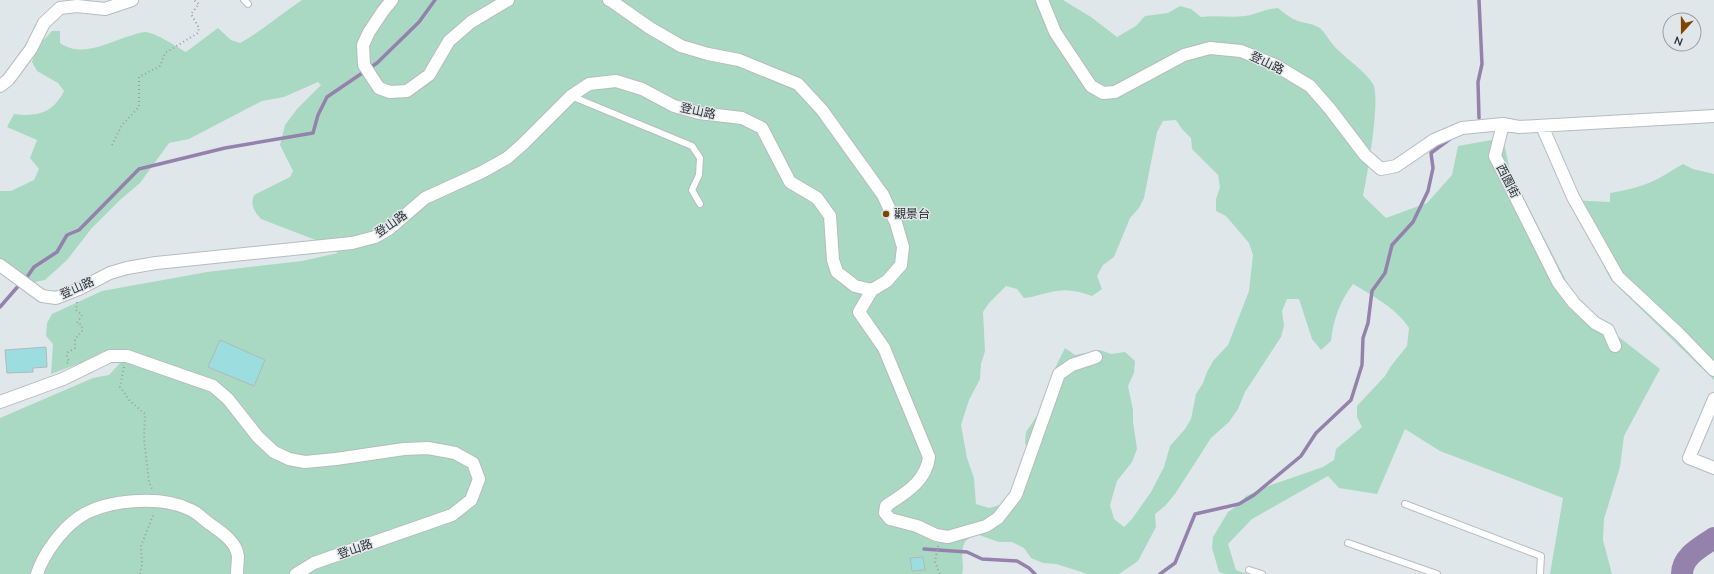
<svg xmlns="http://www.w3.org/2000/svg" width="1714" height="574" viewBox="0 0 1714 574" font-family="'Nunito Sans','Noto Sans TC',sans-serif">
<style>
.green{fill:#a9d9c2;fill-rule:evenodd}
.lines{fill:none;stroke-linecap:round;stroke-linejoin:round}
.stream{stroke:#9482ad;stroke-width:3.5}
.river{stroke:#9482ad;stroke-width:22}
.building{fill:#9cdddf;stroke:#b1b9ba}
.service-casing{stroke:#b6bcc0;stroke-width:8}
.minor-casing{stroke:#b6bcc0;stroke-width:14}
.path{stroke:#9ba1a4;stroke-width:2;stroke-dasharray:1 3;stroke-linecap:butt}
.service{stroke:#fff;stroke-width:6}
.minor{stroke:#fff;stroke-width:12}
.poi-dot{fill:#824500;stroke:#e0e7eb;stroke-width:1.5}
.labels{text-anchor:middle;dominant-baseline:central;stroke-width:3;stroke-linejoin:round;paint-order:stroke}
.street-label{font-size:12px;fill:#2f3133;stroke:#e0e7eb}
.poi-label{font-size:12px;fill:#2f3133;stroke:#e0e7eb;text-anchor:start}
</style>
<rect width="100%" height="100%" fill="#e0e7eb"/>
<path class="green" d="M 302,0 L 1063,0 L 1091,17 L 1117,37 L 1136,26 L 1145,16 L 1168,13 L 1180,6 L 1191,9 L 1201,17 C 1216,15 1231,18 1245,16 C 1255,15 1265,9 1278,8 C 1284,13 1290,18 1298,21 C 1307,24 1313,23 1321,29 C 1327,35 1331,44 1338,50 C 1349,61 1365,71 1373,84 C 1381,98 1367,177 1363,196 L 1386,218 L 1427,203 L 1452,175 L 1458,146 L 1503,138 L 1510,171 L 1579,306 L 1660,369 L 1624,436 L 1620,467 L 1604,519 L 1603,540 L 1612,574 L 1550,574 L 1563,498 L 1440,451 L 1405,429 L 1377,494 L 1339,488 L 1328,476 L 1252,519 L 1228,544 L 1236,570 L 1247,574 L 1225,574 L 1219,572 L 1212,548 L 1213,537 L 1228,512 L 1238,505 L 1246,496 L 1271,485 L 1323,467 L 1334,460 L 1336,449 L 1362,427 L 1357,417 L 1357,406 L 1385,376 L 1391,366 L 1407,346 L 1409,328 C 1396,308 1373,296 1353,284 C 1340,301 1333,320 1331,341 L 1321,350 L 1312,339 L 1299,299 L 1287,299 L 1282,311 L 1284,326 L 1281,337 L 1245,392 L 1238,409 L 1229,422 L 1211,438 L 1175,494 L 1165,506 L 1155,514 L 1156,527 L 1138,561 L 1119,574 L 1088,574 L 1056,564 L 1043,563 L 1031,558 L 1024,548 L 1012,542 L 999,542 L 976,534 C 973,536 967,539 965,542 C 959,552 965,564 962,574 L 0,574 L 0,418 L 93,378 L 109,375 L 121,362 L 110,352 L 51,374 L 53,344 L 46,336 L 47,323 L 52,314 L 102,291 L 207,272 L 302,261 L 338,253 L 326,244 L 261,219 C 254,212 250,204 254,195 L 290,177 L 293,171 L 280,145 L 285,125 L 297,109 L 321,85 L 318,82 L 284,97 L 262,101 L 189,139 L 169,143 L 140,183 L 120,200 L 91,229 L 67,260 L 45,280 L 26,284 L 0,271 L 0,191 L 11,191 L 34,180 L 39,169 L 30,158 L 37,140 L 7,127 L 14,114 C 37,117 53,113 64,91 L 58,83 L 37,71 L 32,62 L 37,47 L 52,31 L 60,31 L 60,43 C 83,59 110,41 133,35 C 136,34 141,32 145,32 C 155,32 177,47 186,52 L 218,28 L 231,40 L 240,43 C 262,31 281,14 302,0 ZM 1176,120 L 1182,129 L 1191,138 L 1192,149 L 1218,175 L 1220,187 L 1216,199 L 1216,211 L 1226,216 L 1249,243 L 1253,255 L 1249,291 L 1228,345 L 1213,361 L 1207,372 L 1203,383 L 1196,394 L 1191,419 L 1185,429 L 1170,446 L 1164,467 L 1151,492 L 1132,519 L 1124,527 L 1114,519 L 1110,505 L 1117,481 L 1132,462 L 1137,449 L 1133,422 L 1133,410 L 1128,386 L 1134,373 L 1135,361 L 1125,352 L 1111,354 L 1100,350 L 1075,355 L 1065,348 L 1051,376 L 1049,389 L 1040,411 L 1026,432 L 1025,442 L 1028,453 L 1019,488 L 1000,505 L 989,508 L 976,504 L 974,478 L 967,458 L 961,425 L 969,400 L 980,379 L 981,364 L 985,351 L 983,312 L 989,303 L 1006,286 L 1017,289 L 1024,298 C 1036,297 1046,292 1057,291 C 1069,289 1081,292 1092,296 L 1102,289 L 1097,276 L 1103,265 L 1114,257 L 1130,218 L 1139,208 L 1144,198 L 1157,132 L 1163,121 Z
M 1683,164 L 1693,169 L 1714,174 L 1714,380 L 1611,280 L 1570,200 L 1610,202 L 1610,193 C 1628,190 1645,186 1661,177 C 1669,173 1675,168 1683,164 Z"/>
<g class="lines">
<path class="stream" d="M 1479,0 L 1482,64 L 1478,82 L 1479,118
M 25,280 L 34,267 L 57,252 L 67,235 L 79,230 L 139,169 L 225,148 L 313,133 L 318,115 L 327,97 L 377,63 L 419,22 L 435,0
M 0,307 L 20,284
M 924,549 L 967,552 L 982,559 L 1017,561 L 1029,568 L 1035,574
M 1160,574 L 1175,563 L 1195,514 L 1239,504 L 1254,495 L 1301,456 L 1316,433 L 1351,400 L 1362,365 L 1363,338 L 1368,323 L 1372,291 L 1385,273 L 1392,245 L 1413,222 L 1428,191 L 1433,168 L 1431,153 L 1450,139"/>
<path class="river" d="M 1682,574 C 1682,556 1701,547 1714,538"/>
</g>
<path class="building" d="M 220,340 L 265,360 L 254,386 L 208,367 Z
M 46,347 L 47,367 L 33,368 L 33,372 L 7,373 L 5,350 Z
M 923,557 L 925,570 L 912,571 L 910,558 Z"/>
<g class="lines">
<g class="service-casing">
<path id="service" d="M 244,0 L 248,4
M 571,96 L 692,146 L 700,158 L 699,175 L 692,190 L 700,204
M 1405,504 L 1541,556 L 1540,574
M 1348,543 L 1437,574
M 1249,570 L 1262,574"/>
</g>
<g class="minor-casing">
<path id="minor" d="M 392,0 L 383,11 L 369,32 L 363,45 L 364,65 L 379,88 L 390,92 L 407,91 L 429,75 L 449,41 L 471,22 L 508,0
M 1042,0 L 1055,32 L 1091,86 L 1103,93 L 1115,92 L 1184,55 L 1210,48 L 1241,51 L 1275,65 L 1310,86 L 1330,109 L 1365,155 L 1381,169 L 1396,166 L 1434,140 L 1462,128 L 1503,124 L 1519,127 L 1714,116
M 0,86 L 8,80 L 31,49 L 44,23 L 60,8 L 77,6 L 105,9 L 132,0
M 1503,124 L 1495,156 L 1558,282 L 1574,303 L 1595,323 L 1608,330 L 1615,346
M 1542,126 L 1573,197 L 1618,277 L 1679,334 L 1714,370
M 0,265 L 42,296 L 56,298 L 79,289 L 110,273 L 127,268 L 156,263 L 352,243 L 375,237 L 389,229 L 425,198 L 482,172 L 507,158 L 523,144 L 571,96 L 589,84 L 616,81 L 642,89 L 674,106 L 699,113 L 742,118 L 762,128 L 790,182 L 817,198 L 830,216 L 833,260 L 837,272 L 855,286 L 872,290 L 887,281 L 901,265 L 903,247 L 896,223 L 883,195 L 822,110 L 798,84 L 739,60 L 708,54 L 681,46 L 650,28 L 613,2 L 609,0
M 872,290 L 859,312 L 884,348 L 929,457 C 926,482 905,493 886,506 L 885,513 L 890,519 L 917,526 L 936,535 L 948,537 L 986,526 L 998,518 L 1016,495 L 1059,374 L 1072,365 L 1096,357
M 1714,399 L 1689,458 L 1714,468
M 0,402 L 63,379 L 110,356 L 127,356 L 213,386 L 228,399 L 258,437 L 274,452 L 289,459 L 305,462 L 336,459 L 404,449 L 428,448 L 455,453 L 473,463 L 479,479 L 471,500 L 452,515 L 314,563 L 296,574
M 37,574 C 43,555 61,530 78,518 C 105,499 161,495 191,510 C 198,513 204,520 210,524 C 221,532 236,541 238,556 C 238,561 237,568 237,574"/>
</g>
<path class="path" d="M 112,145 L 122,125 L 139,107 L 139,77 L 160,66 L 165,53 L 198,33 L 199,28 L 191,14 L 199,4 L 194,0
M 67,363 L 69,362 L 67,356 L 68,352 L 75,348 L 75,339 L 82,331 L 82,325 L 77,323 L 82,315 L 76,310 L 77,302
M 124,367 L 120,387 L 130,401 L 145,414 L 144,439 L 149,482 L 152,489
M 938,546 L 935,562 L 940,574
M 140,574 L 142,564 L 141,546 L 154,513"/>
<use href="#service" class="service"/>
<use href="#minor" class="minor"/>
</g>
<circle class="poi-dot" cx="886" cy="214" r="4"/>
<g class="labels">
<g class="street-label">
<text transform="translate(1267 63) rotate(26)">登山路</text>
<text transform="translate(698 111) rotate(12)">登山路</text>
<text transform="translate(1508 181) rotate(63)">西園街</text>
<text transform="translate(391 224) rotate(-35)">登山路</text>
<text transform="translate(77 288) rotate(-24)">登山路</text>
<text transform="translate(355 549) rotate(-19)">登山路</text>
</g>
<g class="poi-label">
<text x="894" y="214">觀景台</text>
</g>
</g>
<g transform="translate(1682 32) rotate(201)"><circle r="19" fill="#e0e7eb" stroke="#999ea1"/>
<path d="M0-3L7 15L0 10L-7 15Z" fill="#824500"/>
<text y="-6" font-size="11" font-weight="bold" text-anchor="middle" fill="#2f3133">N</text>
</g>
</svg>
